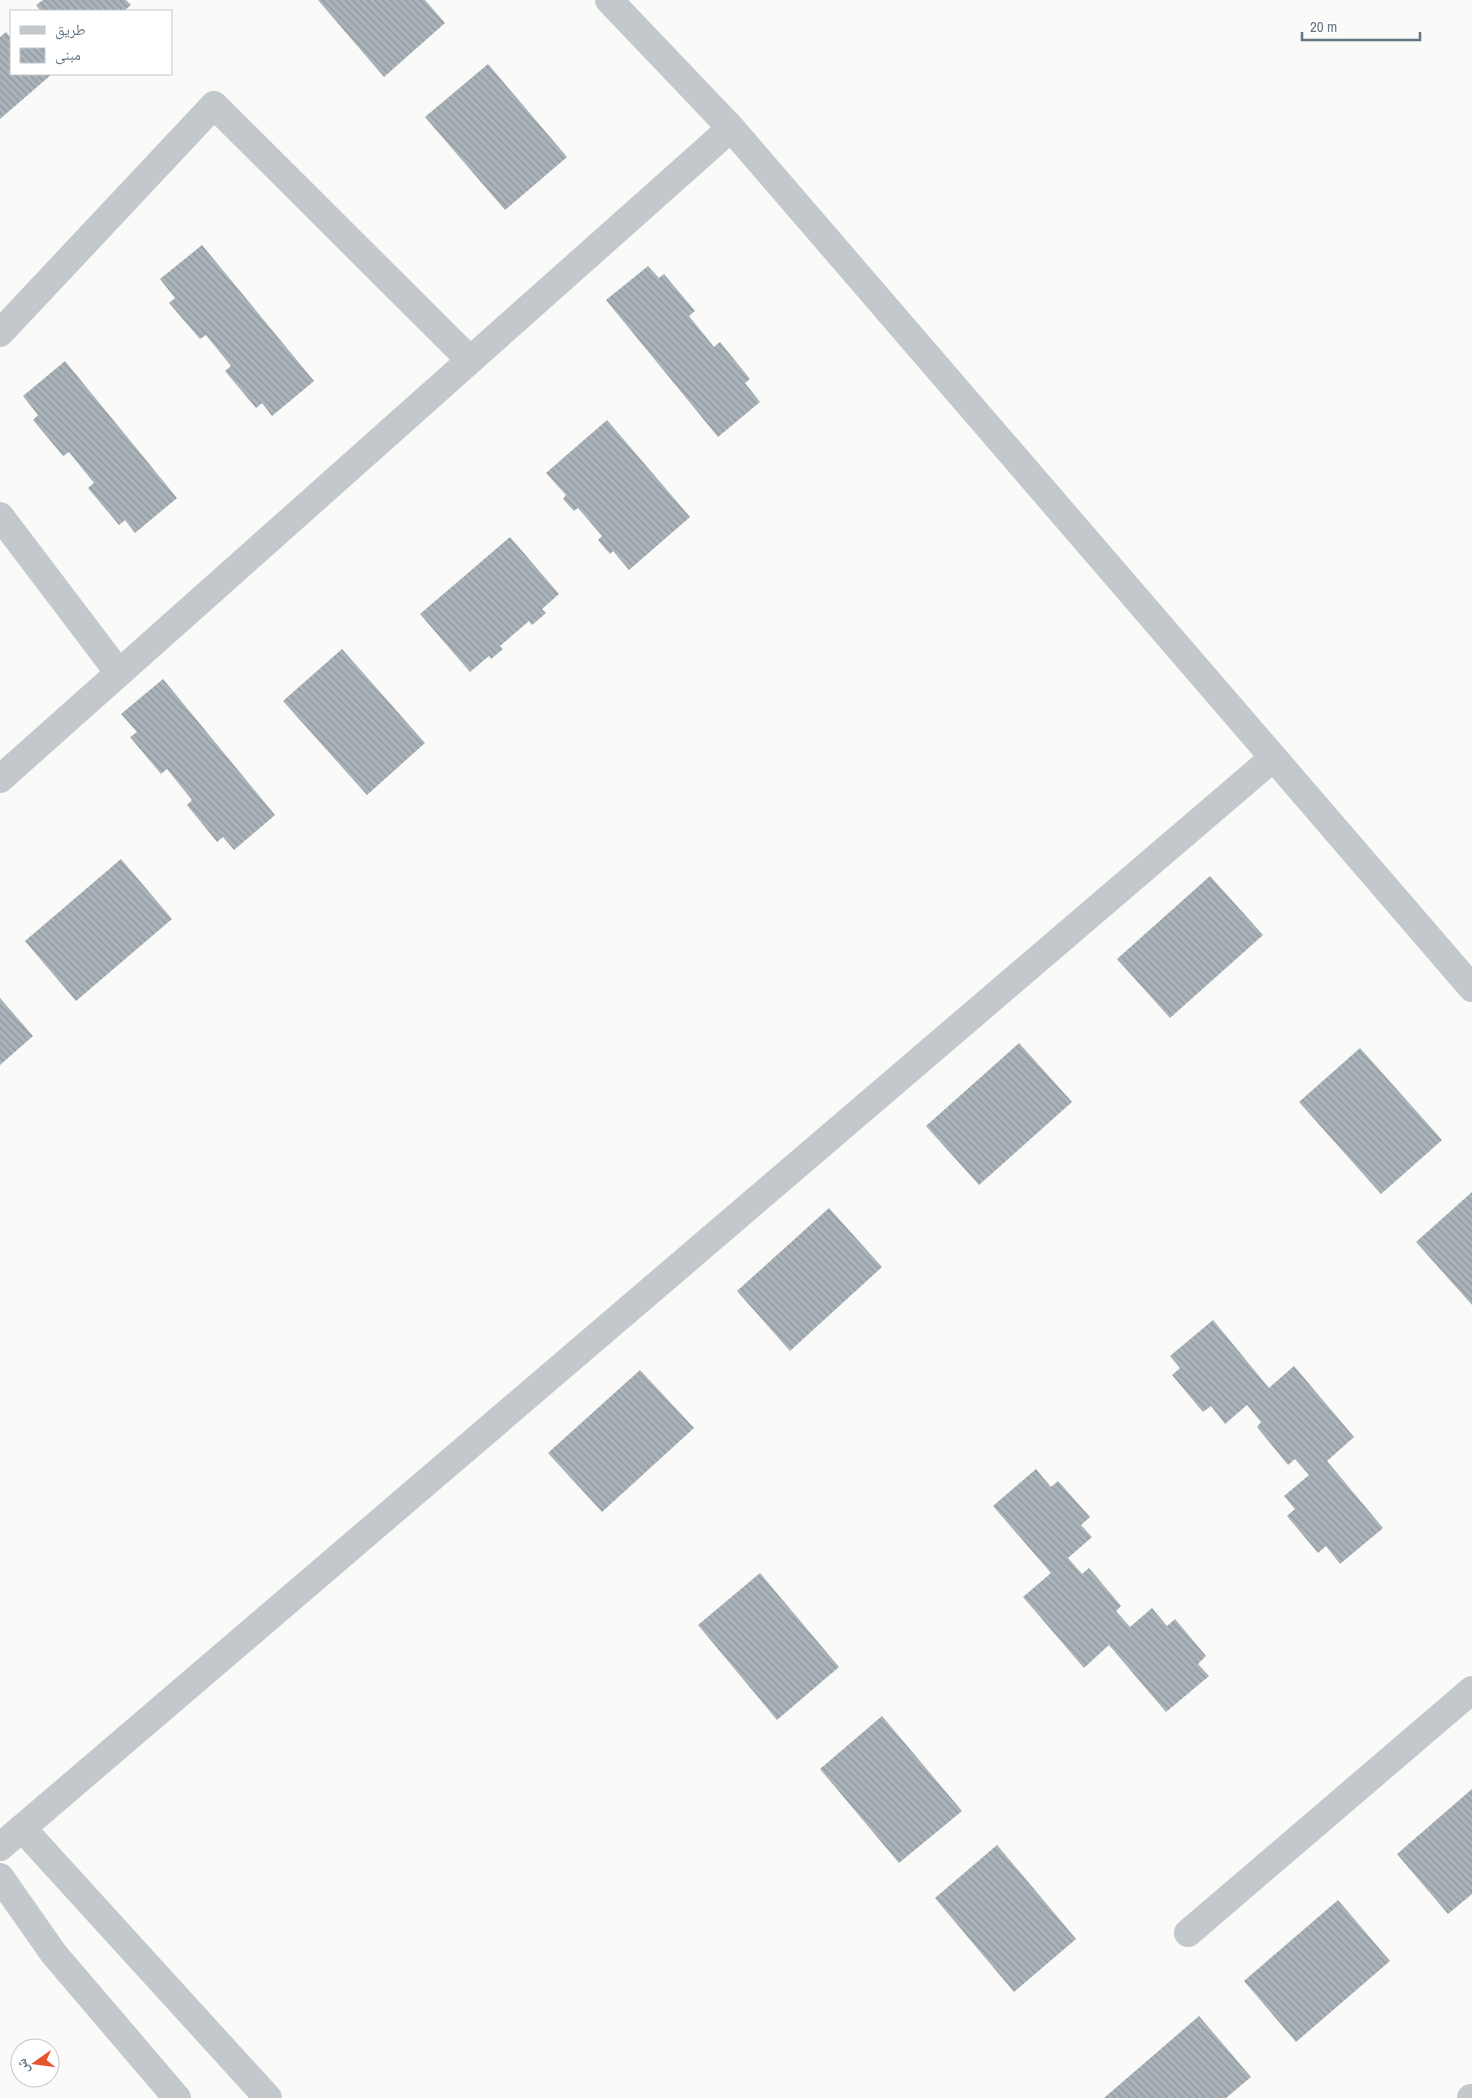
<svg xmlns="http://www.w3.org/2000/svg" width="1472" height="2098" viewBox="0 0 1472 2098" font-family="'Archivo Narrow','Noto Naskh Arabic',sans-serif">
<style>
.building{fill:url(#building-back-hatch)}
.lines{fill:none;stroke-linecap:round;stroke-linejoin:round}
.minor{stroke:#c3c8cc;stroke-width:28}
</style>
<defs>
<pattern id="building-back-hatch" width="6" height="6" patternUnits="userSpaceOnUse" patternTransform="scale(1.25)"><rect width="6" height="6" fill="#aab3b9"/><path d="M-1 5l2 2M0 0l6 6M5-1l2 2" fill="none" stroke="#8e969c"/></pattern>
</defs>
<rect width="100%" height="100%" fill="#fafaf8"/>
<path class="building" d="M 43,0 L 126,0 L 131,5 L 124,11 L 41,11 L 36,5 Z
M 318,0 L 425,0 L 445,23 L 384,77 Z
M 6,32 L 11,38 L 11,74 L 52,74 L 0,119 L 0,37 Z
M 488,64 L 567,157 L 505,210 L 425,117 Z
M 202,245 L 314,381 L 272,416 L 262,403 L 256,408 L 225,371 L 231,366 L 206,335 L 200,339 L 169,303 L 175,298 L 160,279 Z
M 648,266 L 659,278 L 664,274 L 695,311 L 689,316 L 714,347 L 720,342 L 750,379 L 745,383 L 760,402 L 718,437 L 606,300 Z
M 65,361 L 177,498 L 135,533 L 125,520 L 119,525 L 88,488 L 94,483 L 69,452 L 63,456 L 33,420 L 38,415 L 23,396 Z
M 607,420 L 690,517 L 629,570 L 613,551 L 610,554 L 598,540 L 602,536 L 578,508 L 574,511 L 563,499 L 566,495 L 546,473 Z
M 510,537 L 559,594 L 542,609 L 546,613 L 532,625 L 529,621 L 500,646 L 503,649 L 491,659 L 489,656 L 470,672 L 420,614 Z
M 342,649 L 425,743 L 367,795 L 283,701 Z
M 163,679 L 275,815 L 234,850 L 223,837 L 217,842 L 187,805 L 192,800 L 167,769 L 161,774 L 130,737 L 137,732 L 121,714 Z
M 121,859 L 172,919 L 76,1001 L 25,941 Z
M 1210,876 L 1263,935 L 1170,1018 L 1117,959 Z
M 0,998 L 33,1036 L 0,1065 Z
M 1019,1043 L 1072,1102 L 979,1185 L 926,1126 Z
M 1360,1048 L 1442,1140 L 1381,1194 L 1299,1102 Z
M 1472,1192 L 1472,1305 L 1416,1242 Z
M 829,1208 L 882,1267 L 790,1351 L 737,1291 Z
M 1213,1320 L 1269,1388 L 1294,1366 L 1354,1437 L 1327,1461 L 1383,1528 L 1340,1564 L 1326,1546 L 1318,1553 L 1287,1516 L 1295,1509 L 1284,1496 L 1309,1475 L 1295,1459 L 1288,1465 L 1257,1427 L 1261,1422 L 1247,1405 L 1225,1424 L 1211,1406 L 1203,1412 L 1172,1375 L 1180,1368 L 1170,1356 Z
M 640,1370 L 694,1428 L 602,1512 L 548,1453 Z
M 1036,1469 L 1051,1487 L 1058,1481 L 1090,1517 L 1081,1525 L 1092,1537 L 1068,1558 L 1082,1574 L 1089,1568 L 1121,1606 L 1116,1611 L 1130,1627 L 1152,1608 L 1167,1626 L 1175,1619 L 1206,1656 L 1198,1664 L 1209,1676 L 1166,1712 L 1109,1645 L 1084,1668 L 1023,1597 L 1051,1573 L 993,1506 Z
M 760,1573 L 839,1667 L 777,1720 L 698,1625 Z
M 882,1716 L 962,1811 L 899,1863 L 820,1769 Z
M 1472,1789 L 1472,1894 L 1448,1914 L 1397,1854 Z
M 997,1845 L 1076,1939 L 1014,1992 L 935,1898 Z
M 1338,1900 L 1390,1961 L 1296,2042 L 1244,1981 Z
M 1199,2016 L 1251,2077 L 1226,2098 L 1104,2098 Z"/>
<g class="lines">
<path class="minor" d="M 609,0 L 731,128 L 1472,988
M 0,333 L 214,105 L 470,360
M 0,516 L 119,673
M 0,779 L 731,128
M 22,1828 L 268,2098
M 0,1847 L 1273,758
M 0,1877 L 54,1954 L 177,2098
M 1188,1933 L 1472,1690
M 1471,2098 L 1472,2098"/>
</g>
<rect x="10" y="10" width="162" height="65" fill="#ffffff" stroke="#c1c8cd"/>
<rect x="20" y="26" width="25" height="8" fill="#c3c8cc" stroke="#c1c8cd"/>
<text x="55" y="35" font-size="15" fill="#657683">طريق</text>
<rect x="20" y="48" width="25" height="15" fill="url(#building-back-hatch)" stroke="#c1c8cd"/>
<text x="55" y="60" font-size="15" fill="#657683">مبنى</text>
<g transform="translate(35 2063) rotate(256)"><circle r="24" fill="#ffffff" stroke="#c1c8cd"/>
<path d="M0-4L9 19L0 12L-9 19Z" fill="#e4572e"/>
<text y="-8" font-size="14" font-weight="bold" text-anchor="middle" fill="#657683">ش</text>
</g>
<path d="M1302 32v8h118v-8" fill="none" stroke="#657683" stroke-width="2.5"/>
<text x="1310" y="32" font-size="15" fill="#657683" stroke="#ffffff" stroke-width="4" paint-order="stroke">20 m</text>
</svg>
